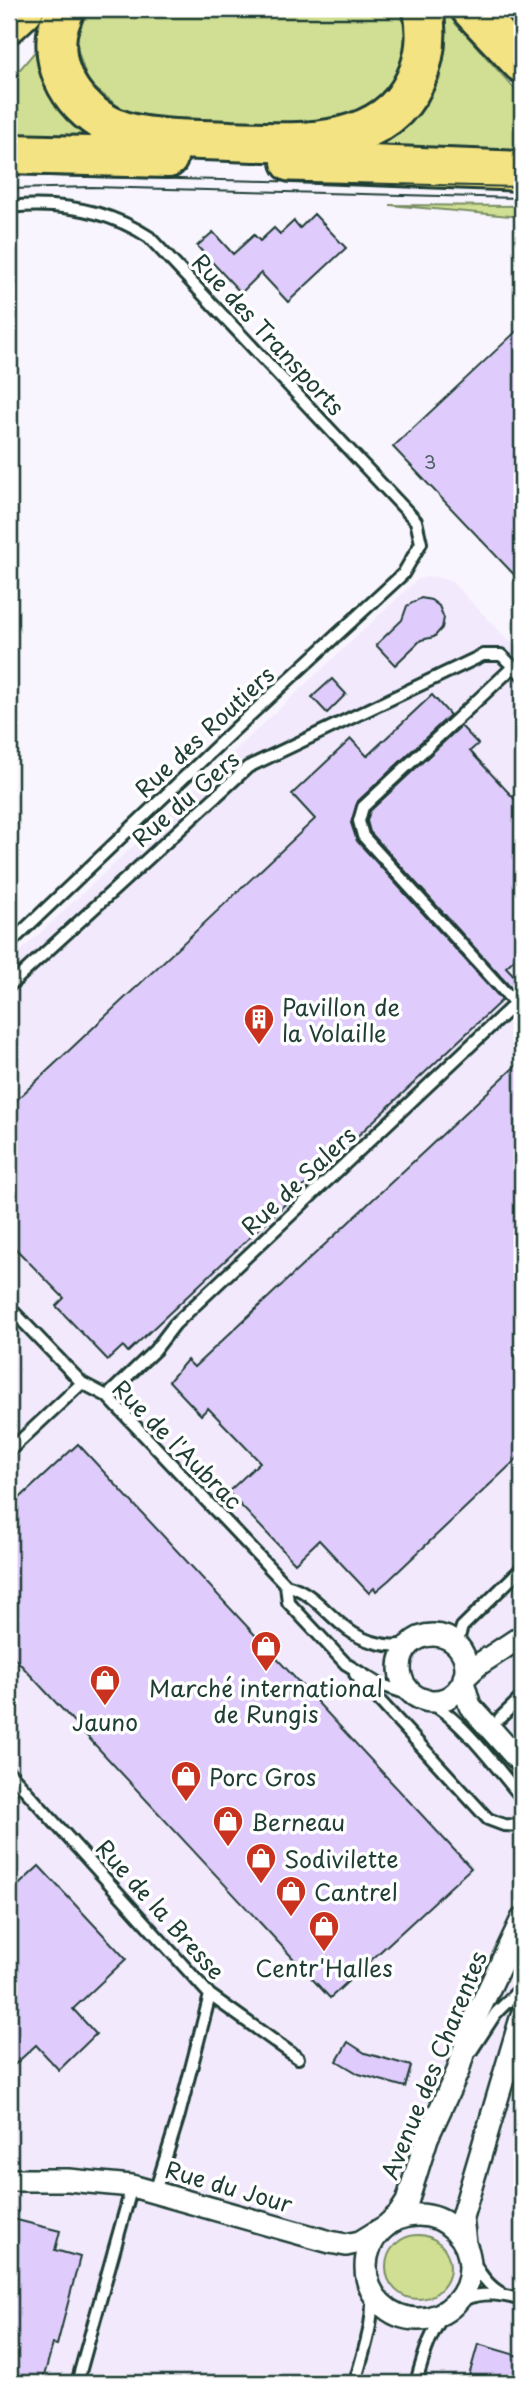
<svg xmlns="http://www.w3.org/2000/svg" width="531" height="2392" viewBox="0 0 531 2392" font-family="'Playpen Sans',sans-serif">
<style>
.built{fill:#f2e9fd}
.green{fill:#d0df93;stroke:#788e64;stroke-width:2}
.building{fill:#e0ccfc;stroke:#1f3d34;stroke-width:2}
.lines{fill:none;stroke-linecap:round;stroke-linejoin:round}
.lane-casing{stroke:#1f3d34;stroke-width:16}
.street-casing{stroke:#1f3d34;stroke-width:26}
.highway-casing{stroke:#1f3d34;stroke-width:44}
.lane{stroke:#fff;stroke-width:10}
.street{stroke:#fff;stroke-width:21}
.highway{stroke:#f4e382;stroke-width:38}
.tram{stroke:#1f3d34;stroke-width:2}
.labels{text-anchor:middle;dominant-baseline:central;stroke-width:7;stroke-linejoin:round;paint-order:stroke}
.number-label{font-size:19px;fill:#4f6166}
.street-label{font-size:23px;fill:#1f3d34;stroke:#fff}
.poi-label{font-size:23px;fill:#1f3d34;stroke:#fff;text-anchor:start}
</style>
<rect width="100%" height="100%" fill="#f9f5fe"/>
<filter id="ink" filterUnits="userSpaceOnUse"><feTurbulence type="fractalNoise" baseFrequency=".0143" numOctaves="2"/><feDisplacementMap in="SourceGraphic" scale="14" xChannelSelector="R" yChannelSelector="G"/><feConvolveMatrix kernelMatrix="1 2 1 2 8 2 1 2 1" color-interpolation-filters="sRGB"/></filter>
<g filter="url(#ink)">
<path class="built" d="M 434,576 L 452,582 L 522,654 L 522,2383 L 9,2383 L 9,962 L 418,579 Z"/>
<path class="green" d="M 82,9 L 401,9 L 409,59 L 378,104 L 332,125 L 177,121 L 127,113 L 88,83 L 73,35 Z
M 443,9 L 522,97 L 522,163 L 341,155 L 387,139 L 420,111 L 440,78 Z
M 488,9 L 508,9 L 522,24 L 522,45 Z
M 44,41 L 56,101 L 81,132 L 112,151 L 9,148 L 9,82 Z
M 390,205 L 522,206 L 522,217 Z
M386 2267a32 32 0 1 1 64 0a32 32 0 1 1-64 0Z"/>
<path class="building" d="M 314,214 L 346,248 L 288,302 L 261,273 L 241,293 L 197,246 L 213,232 L 233,254 L 254,235 L 260,241 L 274,228 L 280,234 L 294,221 L 300,228 Z
M 522,326 L 522,583 L 393,447 Z
M 421,598 L 431,600 L 439,606 L 444,618 L 442,628 L 434,637 L 421,640 L 395,665 L 376,645 L 402,620 L 407,606 Z
M 332,679 L 346,694 L 327,713 L 312,697 Z
M 432,695 L 450,715 L 358,801 L 351,823 L 357,841 L 502,1000 L 128,1352 L 123,1346 L 108,1360 L 56,1306 L 64,1298 L 9,1242 L 9,1107 L 315,819 L 292,794 L 351,739 L 367,756 Z
M 461,726 L 478,744 L 470,751 L 522,807 L 522,952 L 506,967 L 521,983 L 513,990 L 370,832 L 367,821 L 370,811 Z
M 522,1060 L 522,1454 L 389,1580 L 376,1591 L 374,1588 L 369,1593 L 319,1540 L 295,1563 L 228,1492 L 260,1462 L 208,1408 L 201,1415 L 169,1381 L 187,1360 L 194,1367 Z
M 78,1444 L 471,1868 L 330,1998 L 9,1652 L 9,1508 Z
M 39,1866 L 126,1959 L 73,2009 L 96,2034 L 59,2070 L 36,2045 L 9,2070 L 9,1894 Z
M 348,2042 L 365,2053 L 411,2066 L 405,2087 L 359,2074 L 337,2061 Z
M 9,2218 L 60,2231 L 55,2250 L 80,2257 L 57,2345 L 53,2344 L 42,2383 L 9,2383 Z
M 478,2344 L 522,2357 L 522,2383 L 467,2383 Z"/>
<g class="lines">
<g class="lane-casing">
<path id="lane" d="M 9,207 C 59,202 106,209 149,237 L 416,521 L 421,543 L 403,574 L 235,729 L 9,944
M 514,666 L 363,807 L 359,821 L 363,836 L 522,1011
M 9,986 L 248,767 L 483,655 L 501,655 L 522,675
M 9,1307 L 82,1383 L 107,1396 L 286,1585
M 107,1396 L 155,1350 L 175,1324 L 522,997
M 9,1451 L 82,1383
M 411,1642 C 397,1647 387,1646 373,1642 C 335,1632 321,1593 286,1585 L 288,1602 L 346,1664 L 379,1684 L 416,1697
M 460,1648 L 458,1640 L 462,1627 L 522,1568
M 355,1674 L 488,1819 L 504,1825 L 522,1826
M 426,1701 C 458,1714 499,1771 522,1798
M 500,1718 L 522,1697
M 9,1772 L 210,1995 L 298,2058
M 472,2050 L 496,2013 L 522,1987
M 155,2192 L 179,2115 L 210,1995
M 465,2244 C 474,2263 481,2280 499,2292
M 77,2383 L 132,2186
M 355,2383 C 363,2352 376,2320 371,2288
M 416,2383 C 432,2323 450,2278 522,2300"/>
</g>
<g class="street-casing">
<path id="street" d="M400 1668a33 33 0 1 1 66 0a33 33 0 1 1-66 0Z
M 464,1678 L 478,1665 L 522,1636
M 463,1682 L 470,1706 L 522,1764
M 9,2180 L 68,2180 L 132,2186 L 330,2242 L 346,2245 L 360,2242 L 386,2226 L 399,2214 L 407,2202 L 427,2138 L 458,2071 L 471,2027 L 522,1919
M366 2267a52 52 0 1 1 104 0a52 52 0 1 1-104 0Z
M 465,2244 L 462,2217 L 522,2015"/>
</g>
<g class="highway-casing">
<path id="highway" d="M 65,9 C 62,17 58,26 57,34 C 51,83 88,124 134,134 C 165,141 199,139 230,141 C 294,143 383,151 415,81 C 426,57 428,35 423,9
M 471,9 L 522,63
M 9,23 L 24,9
M 9,154 L 168,158
M 291,162 L 522,171"/>
</g>
<use href="#lane" class="lane"/>
<use href="#street" class="street"/>
<use href="#highway" class="highway"/>
<path class="tram" d="M 9,175 L 522,187
M 9,189 L 92,187 L 522,198"/>
</g>
</g>
<defs>
<g id="building-pin" transform="scale(1.575)"><path d="M0 17L-7.5 6A9.5 9.5 0 1 1 7.5 6Z" fill="#c8321e" stroke="#fff"/><path d="M-4-6H4V6H1V3H-1V6H-4ZM-2.5-4.3h1.7v1.8h-1.7ZM.8-4.3h1.7v1.8H.8ZM-2.5-1h1.7V.8h-1.7ZM.8-1h1.7V.8H.8Z" fill="#fff"/></g>
<g id="shop-pin" transform="scale(1.575)"><path d="M0 17L-7.5 6A9.5 9.5 0 1 1 7.5 6Z" fill="#c8321e" stroke="#fff"/><path d="M-5-2.5h2.3a2.7 3.5 0 0 1 5.4 0H5L5.5 6h-11ZM-1.5-2.5h3a1.5 2.3 0 0 0-3 0Z" fill="#fff"/></g>
</defs>
<g fill-rule="evenodd">
<use href="#building-pin" x="259" y="1019"/>
<use href="#shop-pin" x="266" y="1646"/>
<use href="#shop-pin" x="105" y="1680"/>
<use href="#shop-pin" x="186" y="1776"/>
<use href="#shop-pin" x="228" y="1821"/>
<use href="#shop-pin" x="261" y="1858"/>
<use href="#shop-pin" x="291" y="1891"/>
<use href="#shop-pin" x="324" y="1926"/>
</g>
<g class="labels">
<g class="number-label">
<text x="430" y="461">3</text>
</g>
<g class="street-label">
<text transform="translate(269 334) rotate(47)">Rue des Transports</text>
<text transform="translate(204 731) rotate(-43)">Rue des Routiers</text>
<text transform="translate(185 798) rotate(-41)">Rue du Gers</text>
<text transform="translate(298 1180) rotate(-43)">Rue de Salers</text>
<text transform="translate(178 1444) rotate(45)">Rue de l'Aubrac</text>
<text transform="translate(161 1909) rotate(48)">Rue de la Bresse</text>
<text transform="translate(433 2065) rotate(-68)">Avenue des Charentes</text>
<text transform="translate(229 2186) rotate(16)">Rue du Jour</text>
</g>
<g class="poi-label">
<text x="282" y="1006">Pavillon de<tspan x="282" dy="26">la Volaille</tspan></text>
<text x="266" y="1687" text-anchor="middle">Marché international<tspan x="266" dy="26">de Rungis</tspan></text>
<text x="105" y="1721" text-anchor="middle">Jauno</text>
<text x="209" y="1776">Porc Gros</text>
<text x="251" y="1821">Berneau</text>
<text x="284" y="1858">Sodivilette</text>
<text x="314" y="1891">Cantrel</text>
<text x="324" y="1967" text-anchor="middle">Centr'Halles</text>
</g>
</g>
<rect width="531" height="2392" fill="none" stroke="#fff" stroke-width="35"/>
<rect x="18" y="18" width="496" height="2357" fill="none" stroke="#1f3d34" stroke-width="2.5" filter="url(#ink)"/>
</svg>
